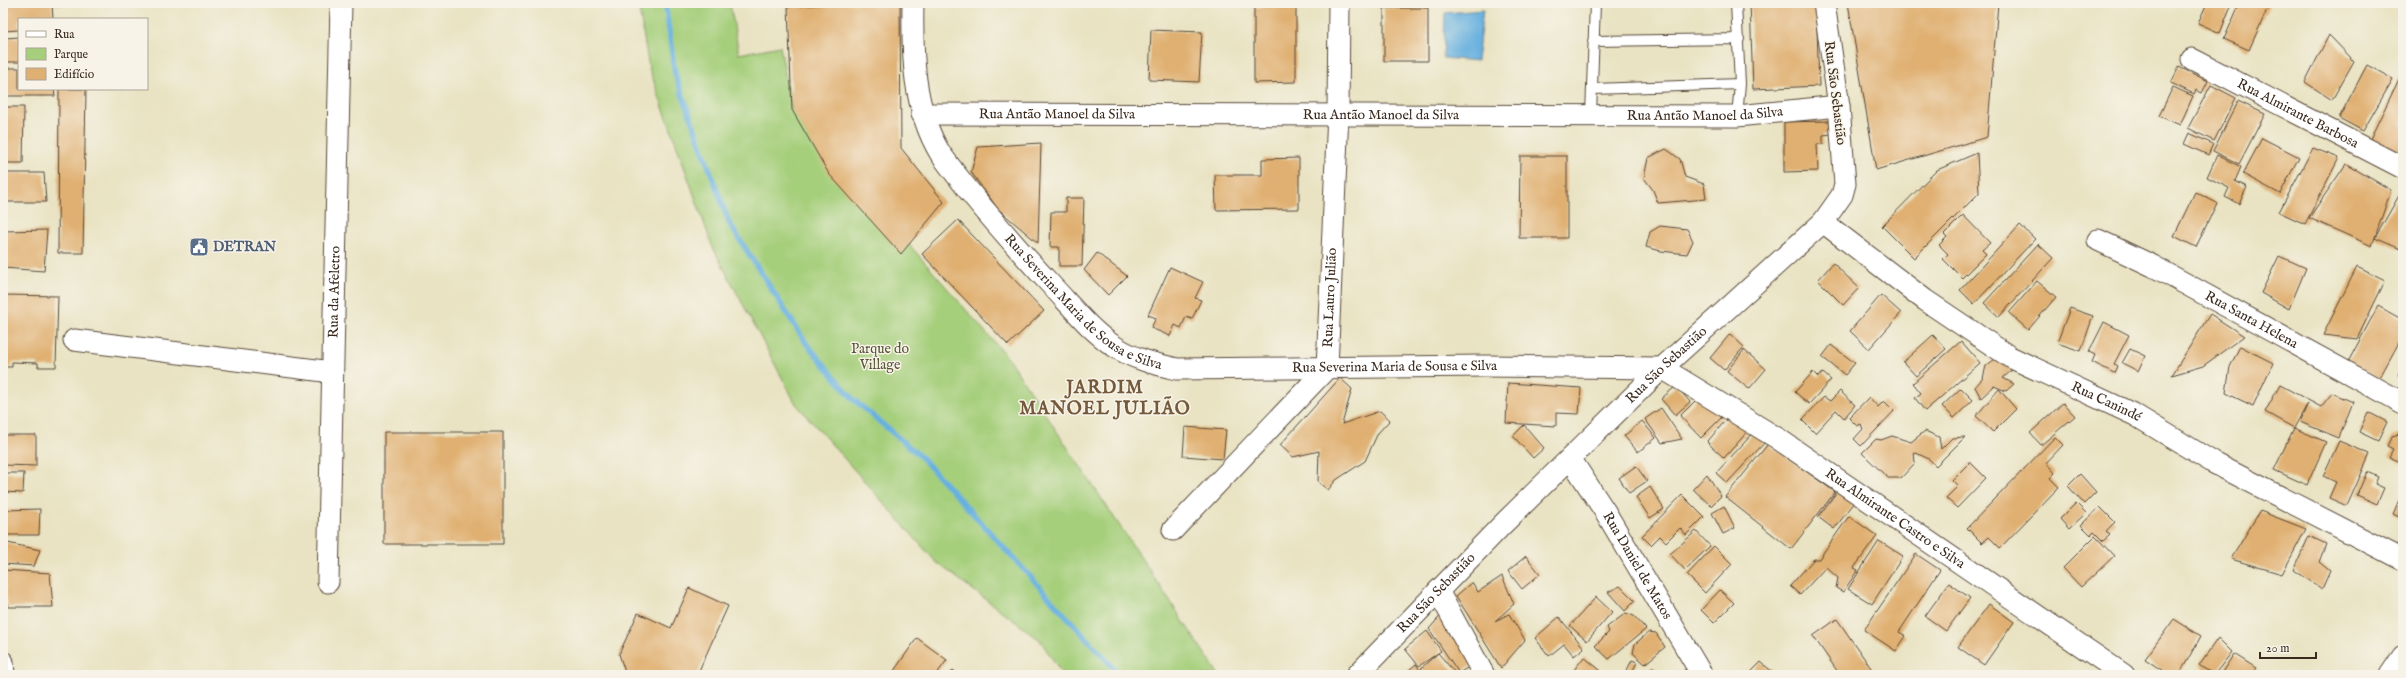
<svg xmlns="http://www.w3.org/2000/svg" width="2406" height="678" viewBox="0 0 2406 678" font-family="'IM FELL English',serif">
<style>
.green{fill:#a6cf7b;stroke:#707c4c}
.water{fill:#67b1df;stroke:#516e7e}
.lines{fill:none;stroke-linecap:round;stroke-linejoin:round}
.stream{stroke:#67b1df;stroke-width:5.5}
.building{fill:#e0b072}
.service-casing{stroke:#554637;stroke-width:12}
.minor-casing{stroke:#554637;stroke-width:23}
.service{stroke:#fff;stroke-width:10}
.minor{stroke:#fff;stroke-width:21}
.labels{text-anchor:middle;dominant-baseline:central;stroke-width:3;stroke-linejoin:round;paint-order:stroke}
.street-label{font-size:14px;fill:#3b2a1e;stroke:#f7f3e8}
.service-label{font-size:14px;font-weight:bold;fill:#4e5e75;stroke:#f7f3e8;text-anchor:start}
.park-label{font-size:14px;fill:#565335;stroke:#f7f3e8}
.district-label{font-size:18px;font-weight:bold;letter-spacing:1px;fill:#75593b;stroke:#f7f3e8}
</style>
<rect width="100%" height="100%" fill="#f7f3e8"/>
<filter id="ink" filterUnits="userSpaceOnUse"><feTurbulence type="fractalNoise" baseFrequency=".025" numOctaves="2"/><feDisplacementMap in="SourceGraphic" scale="8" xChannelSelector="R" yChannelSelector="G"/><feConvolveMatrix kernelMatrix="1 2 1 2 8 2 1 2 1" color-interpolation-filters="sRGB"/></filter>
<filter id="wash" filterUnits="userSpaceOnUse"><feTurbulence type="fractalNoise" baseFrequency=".012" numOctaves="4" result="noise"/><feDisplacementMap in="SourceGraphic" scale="16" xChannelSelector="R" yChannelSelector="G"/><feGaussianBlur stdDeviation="0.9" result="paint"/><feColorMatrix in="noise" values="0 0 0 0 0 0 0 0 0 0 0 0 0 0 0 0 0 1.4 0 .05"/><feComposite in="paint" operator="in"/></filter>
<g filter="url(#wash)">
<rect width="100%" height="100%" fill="#e9e3c3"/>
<path class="green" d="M 638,3 L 730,3 L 739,54 L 780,46 L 792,110 L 1008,358 L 1219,675 L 1063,675 L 1040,640 L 936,562 L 796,404 L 713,248 L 649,68 Z"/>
<path class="water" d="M 1483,10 L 1477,61 L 1443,58 L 1445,13 Z"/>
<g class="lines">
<path class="stream" d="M 665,3 L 675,74 L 729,223 L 806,343 L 853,399 L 921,457 L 1120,675"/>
</g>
<g id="blocks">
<path class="building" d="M 3,3 L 52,3 L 53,19 L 19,19 L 19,30 L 3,31 Z
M 54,3 L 84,3 L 84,5 L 54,5 Z
M 843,3 L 900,3 L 901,148 L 944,202 L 901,254 L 829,174 L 792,110 L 788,7 Z
M 1750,3 L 1816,3 L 1819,86 L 1753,89 Z
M 1848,3 L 1998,3 L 1987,137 L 1876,170 Z
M 2207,3 L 2232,3 L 2220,33 L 2198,23 Z
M 2240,3 L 2270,3 L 2249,50 L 2224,39 Z
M 1296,6 L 1296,82 L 1254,83 L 1254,7 Z
M 1384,8 L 1428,8 L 1428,61 L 1384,61 Z
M 1151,30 L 1202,32 L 1199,82 L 1149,80 Z
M 2329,35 L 2354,61 L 2332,100 L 2305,82 Z
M 19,37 L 19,62 L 5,62 L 5,38 Z
M 2367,65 L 2393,79 L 2363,131 L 2339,118 Z
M 2179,67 L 2208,81 L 2202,93 L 2196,90 L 2194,94 L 2171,83 Z
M 5,68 L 19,68 L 19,89 L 54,89 L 55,96 L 6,96 Z
M 2402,73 L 2403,74 L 2403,157 L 2369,141 Z
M 2211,85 L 2236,98 L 2214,141 L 2188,128 Z
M 2173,87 L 2193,96 L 2180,125 L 2159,116 Z
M 59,89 L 86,89 L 83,253 L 58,253 Z
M 2238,101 L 2265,114 L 2239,164 L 2213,151 Z
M 3,107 L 24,107 L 23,163 L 3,163 Z
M 1830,121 L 1831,134 L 1823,135 L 1823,144 L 1817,144 L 1818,171 L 1784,172 L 1784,122 Z
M 2189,133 L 2213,144 L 2208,155 L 2184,144 Z
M 2262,138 L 2299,157 L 2280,194 L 2243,174 Z
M 1041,143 L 1038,243 L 998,209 L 971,172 L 978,147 Z
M 2313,148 L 2339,158 L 2305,224 L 2279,212 Z
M 1666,149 L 1680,159 L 1685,177 L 1704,184 L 1706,199 L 1658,203 L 1653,190 L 1644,178 L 1648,158 Z
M 1977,153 L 1979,193 L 1914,258 L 1882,226 L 1937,170 Z
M 2217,155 L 2241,167 L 2235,181 L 2247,187 L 2239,204 L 2225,197 L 2229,188 L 2207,177 Z
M 1520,156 L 1567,156 L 1567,238 L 1519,238 Z
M 1299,158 L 1299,209 L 1216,210 L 1215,175 L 1262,175 L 1262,159 Z
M 2346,164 L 2391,190 L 2372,246 L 2309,218 Z
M 3,173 L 44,173 L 46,202 L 3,202 Z
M 2195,192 L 2217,203 L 2196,247 L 2174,236 Z
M 2401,192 L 2403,193 L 2403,250 L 2375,238 Z
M 1066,198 L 1084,198 L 1082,266 L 1059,266 L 1059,247 L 1050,247 L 1051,212 L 1066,212 Z
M 1963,215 L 1990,243 L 1982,250 L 1986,254 L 1962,278 L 1943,259 L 1948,254 L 1939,245 L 1947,237 L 1944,234 Z
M 958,220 L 1044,311 L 1008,345 L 922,254 Z
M 2020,225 L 2035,239 L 1974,304 L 1960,290 Z
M 1660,226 L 1687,229 L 1693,241 L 1687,254 L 1661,251 L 1646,247 L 1650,232 Z
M 47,230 L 44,271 L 3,268 L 3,231 Z
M 2038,244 L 2053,258 L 1999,317 L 1984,303 Z
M 1097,253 L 1127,276 L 1108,295 L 1084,270 Z
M 2279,256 L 2306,268 L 2289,309 L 2261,293 Z
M 1833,263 L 1859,288 L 1843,305 L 1818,280 Z
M 1170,267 L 1203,282 L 1195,298 L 1201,300 L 1192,319 L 1186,317 L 1181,328 L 1175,325 L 1170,336 L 1151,328 L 1156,318 L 1148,315 Z
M 2357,267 L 2385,281 L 2357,339 L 2323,335 Z
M 2037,281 L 2056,297 L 2028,330 L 2009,313 Z
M 3,295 L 58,296 L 56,367 L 38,367 L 38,363 L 12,362 L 12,367 L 3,367 Z
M 1881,295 L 1901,313 L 1869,349 L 1850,331 Z
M 2378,306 L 2403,320 L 2403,335 L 2379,379 L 2348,362 Z
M 2070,308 L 2093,316 L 2081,351 L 2057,343 Z
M 2210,314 L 2244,336 L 2203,366 L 2172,375 Z
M 2104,322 L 2129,335 L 2114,364 L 2117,366 L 2114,373 L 2092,362 L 2095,355 L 2089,352 Z
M 1730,334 L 1744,347 L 1724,370 L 1710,358 Z
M 1933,335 L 1946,349 L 1916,376 L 1903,362 Z
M 1961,341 L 1980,363 L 1925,411 L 1915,398 L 1921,393 L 1913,383 Z
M 1831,345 L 1855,363 L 1845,375 L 1822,357 Z
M 2240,346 L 2273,363 L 2253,406 L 2226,393 L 2230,367 Z
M 2130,349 L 2145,356 L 2138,371 L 2122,363 Z
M 1744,350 L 1766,369 L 1749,389 L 1727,371 Z
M 1995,359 L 2012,370 L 2003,378 L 2014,384 L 2006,391 L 1994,386 L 1981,398 L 1975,387 L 1983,378 L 1986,366 Z
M 2403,366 L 2403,377 L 2398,375 Z
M 1813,372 L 1818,377 L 1823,373 L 1831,380 L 1809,404 L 1795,392 Z
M 1340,378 L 1352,389 L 1342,424 L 1380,411 L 1390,420 L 1378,433 L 1365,461 L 1336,480 L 1328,490 L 1318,482 L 1319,451 L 1293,457 L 1280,445 Z
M 1508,383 L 1581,388 L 1579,414 L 1556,413 L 1556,426 L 1506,423 Z
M 2280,385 L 2321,407 L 2332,393 L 2353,402 L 2339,438 L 2300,422 L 2308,403 L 2294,428 L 2265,412 Z
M 1676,386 L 1690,402 L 1675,415 L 1661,399 Z
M 1961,388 L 1973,400 L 1954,418 L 1942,406 Z
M 1999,389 L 2016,409 L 1993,432 L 1976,416 Z
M 1840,391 L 1855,405 L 1844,418 L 1836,410 L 1815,433 L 1802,420 L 1824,397 L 1830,401 Z
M 1700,396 L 1727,412 L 1701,438 L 1680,416 Z
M 1869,397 L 1878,407 L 1884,401 L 1894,411 L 1861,446 L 1854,439 L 1863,429 L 1861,424 L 1857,426 L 1849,418 Z
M 2063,403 L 2075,416 L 2041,445 L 2030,433 Z
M 1661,408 L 1682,439 L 1662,443 L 1645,419 Z
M 2368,412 L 2387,422 L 2378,441 L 2359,432 Z
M 1731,414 L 1749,430 L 1724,458 L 1707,442 Z
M 1642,421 L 1656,438 L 1638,452 L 1624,436 Z
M 1524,425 L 1544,448 L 1533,458 L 1513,436 Z
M 1185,427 L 1226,430 L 1223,459 L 1183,456 Z
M 2294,428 L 2326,442 L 2307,485 L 2274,470 Z
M 1756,430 L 1767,440 L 1727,483 L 1716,473 Z
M 1925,431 L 1939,437 L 1941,449 L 1952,438 L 1965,437 L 1936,466 L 1929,459 L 1914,452 L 1915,463 L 1901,478 L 1888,478 L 1862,453 L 1876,439 L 1881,440 L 1892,436 L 1911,442 Z
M 384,432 L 503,432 L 503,544 L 384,544 Z
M 2403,433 L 2403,463 L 2389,457 L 2393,449 L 2387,446 L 2392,436 Z
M 3,435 L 36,435 L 36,466 L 3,465 Z
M 2055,437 L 2063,445 L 2046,463 L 2055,473 L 2050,478 L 2059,487 L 2000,548 L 1989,537 L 1982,543 L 1967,528 Z
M 2339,441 L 2370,454 L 2347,506 L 2329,498 L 2336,482 L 2323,476 Z
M 1768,444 L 1835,492 L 1791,549 L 1725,497 Z
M 1970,462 L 1986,478 L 1957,508 L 1946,498 L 1958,486 L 1952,480 Z
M 1636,466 L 1647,481 L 1629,493 L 1619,478 Z
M 2367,472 L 2378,477 L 2375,484 L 2384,488 L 2377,504 L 2357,495 Z
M 3,473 L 24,473 L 23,493 L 3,492 Z
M 1707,474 L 1721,496 L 1711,506 L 1693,489 Z
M 2080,474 L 2096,492 L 2084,504 L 2068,486 Z
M 1650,487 L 1664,509 L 1650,518 L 1636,497 Z
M 1839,489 L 1855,502 L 1834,529 L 1818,517 Z
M 2403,491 L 2403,519 L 2393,514 Z
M 1682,495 L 1704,517 L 1686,535 L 1680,528 L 1666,542 L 1660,536 L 1651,545 L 1642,536 Z
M 2076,503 L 2086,513 L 2069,529 L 2060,519 Z
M 1724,506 L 1735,528 L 1723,534 L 1712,513 Z
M 2100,507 L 2115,522 L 2106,531 L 2110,535 L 2103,541 L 2094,532 L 2091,535 L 2081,525 Z
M 40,509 L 39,535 L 3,535 L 3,510 Z
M 2260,511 L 2306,529 L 2282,574 L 2231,559 Z
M 1849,516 L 1877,536 L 1854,568 L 1858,570 L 1843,592 L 1836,588 L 1838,578 L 1826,567 L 1800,595 L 1790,586 L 1814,559 L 1819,559 Z
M 1696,531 L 1710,546 L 1685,570 L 1670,554 Z
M 2095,536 L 2114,556 L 2081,587 L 2063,568 Z
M 2309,536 L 2326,544 L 2319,562 L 2330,571 L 2322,589 L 2294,570 Z
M 1879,541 L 1903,556 L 1872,604 L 1848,589 Z
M 3,542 L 40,550 L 34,566 L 3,564 Z
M 1714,546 L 1732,564 L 1705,593 L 1687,575 Z
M 1916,554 L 1940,570 L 1899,632 L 1906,636 L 1896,651 L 1864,630 Z
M 1526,556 L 1540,574 L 1522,589 L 1508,571 Z
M 3,570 L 50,573 L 53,607 L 8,607 Z
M 1502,576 L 1514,604 L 1495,621 L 1509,614 L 1525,640 L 1501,668 L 1456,596 L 1472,582 L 1478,592 Z
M 1949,583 L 1970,598 L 1946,631 L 1925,616 Z
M 1620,586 L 1635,601 L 1625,611 L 1608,592 Z
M 689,588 L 728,606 L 697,675 L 626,675 L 619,654 L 638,613 L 671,628 Z
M 1720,590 L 1734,603 L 1714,623 L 1701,610 Z
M 1596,597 L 1612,612 L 1587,641 L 1570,626 Z
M 1989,604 L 2014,622 L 1984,665 L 1958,647 Z
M 1626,613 L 1634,616 L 1646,629 L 1609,659 L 1595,646 L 1609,632 L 1607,627 Z
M 1442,614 L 1475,663 L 1459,673 L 1429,629 Z
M 1559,617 L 1584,648 L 1574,656 L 1564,644 L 1549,656 L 1535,638 Z
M 1837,619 L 1873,671 L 1868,675 L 1840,675 L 1813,636 Z
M 2174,619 L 2201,636 L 2179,675 L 2169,675 L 2145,659 Z
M 1427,631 L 1441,651 L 1419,666 L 1405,649 Z
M 1649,632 L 1656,633 L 1665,647 L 1645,664 L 1633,653 L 1635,644 Z
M 917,638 L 947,660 L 936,675 L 891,675 Z
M 2218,638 L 2232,652 L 2214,675 L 2199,665 Z
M 1438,653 L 1457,675 L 1427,675 L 1421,668 Z
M 2234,654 L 2256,668 L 2251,675 L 2220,675 Z
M 1584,657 L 1600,670 L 1596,675 L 1570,675 Z
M 1632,660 L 1637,662 L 1631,675 L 1627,675 L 1625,674 Z
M 1761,662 L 1776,675 L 1748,675 Z
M 1416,664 L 1423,675 L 1403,675 Z
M 1654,667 L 1659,675 L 1641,675 Z
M 1687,668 L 1693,675 L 1678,675 Z
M 953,670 L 959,675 L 950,675 Z
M 2258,671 L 2264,675 L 2256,675 Z"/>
</g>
</g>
<g filter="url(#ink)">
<use href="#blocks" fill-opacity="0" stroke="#554637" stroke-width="1"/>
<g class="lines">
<g class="service-casing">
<path id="service" d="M 1736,3 L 1740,84 L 1737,116
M 1593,41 L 1739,39
M 1593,89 L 1740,84
M 1591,115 L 1595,3"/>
</g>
<g class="minor-casing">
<g id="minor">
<path id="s1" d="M 913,3 C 912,53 913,108 940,153 C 974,200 1013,244 1053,287 C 1072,307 1091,331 1114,346 C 1133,359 1155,364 1177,369 L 1485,366 L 1662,368 L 1777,438 L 2124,675"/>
<path id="s2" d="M 2192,59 L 2403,168"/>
<path id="s3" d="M 922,114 L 1737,116 L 1839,106"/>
<path id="s4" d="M 1823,222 L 1925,300 L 2010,357 L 2135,415 L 2214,463 L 2403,560"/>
<path id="s5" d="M 2098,240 L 2153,266 L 2403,403"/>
<path d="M 74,340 L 332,372"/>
<path id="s6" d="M 1570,458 L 1606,513 L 1702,675"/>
<path id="s7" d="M 1173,530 L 1327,368 L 1338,113 L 1339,3"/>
<path id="s8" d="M 328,582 L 341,3"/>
<path d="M 1438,591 L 1484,675"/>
<path d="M 3,662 L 4,675"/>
<path id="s9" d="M 1357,675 L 1502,525 L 1662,368 L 1823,222 L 1842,195 L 1845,184 L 1839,106 L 1824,3"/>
<path d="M 2390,675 L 2403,656"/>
</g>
</g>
<use href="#service" class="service"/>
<use href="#minor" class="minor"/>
</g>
</g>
<defs>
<g id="civic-square" transform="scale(1)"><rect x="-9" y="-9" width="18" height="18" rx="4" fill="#5c6f8a" stroke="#f7f3e8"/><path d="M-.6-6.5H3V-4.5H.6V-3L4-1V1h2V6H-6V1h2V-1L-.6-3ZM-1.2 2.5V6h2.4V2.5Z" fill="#fff"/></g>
</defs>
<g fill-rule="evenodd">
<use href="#civic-square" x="199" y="247"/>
</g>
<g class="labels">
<g class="street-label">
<text transform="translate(1835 93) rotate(83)">Rua São Sebastião</text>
<text stroke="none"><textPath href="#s3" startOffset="783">Rua Antão Manoel da Silva</textPath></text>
<text stroke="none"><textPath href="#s2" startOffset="119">Rua Almirante Barbosa</textPath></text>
<text stroke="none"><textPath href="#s3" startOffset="135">Rua Antão Manoel da Silva</textPath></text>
<text stroke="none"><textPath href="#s3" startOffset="459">Rua Antão Manoel da Silva</textPath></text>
<text stroke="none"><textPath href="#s8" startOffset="290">Rua da Afeletro</textPath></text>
<text stroke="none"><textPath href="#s7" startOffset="294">Rua Lauro Julião</textPath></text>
<text stroke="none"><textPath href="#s1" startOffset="364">Rua Severina Maria de Sousa e Silva</textPath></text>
<text stroke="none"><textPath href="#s5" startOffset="173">Rua Santa Helena</textPath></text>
<text stroke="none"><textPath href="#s9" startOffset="438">Rua São Sebastião</textPath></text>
<text stroke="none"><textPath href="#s1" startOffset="700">Rua Severina Maria de Sousa e Silva</textPath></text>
<text stroke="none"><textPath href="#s4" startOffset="337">Rua Canindé</textPath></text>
<text stroke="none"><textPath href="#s1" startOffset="1245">Rua Almirante Castro e Silva</textPath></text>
<text stroke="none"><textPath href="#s6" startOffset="127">Rua Daniel de Matos</textPath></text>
<text stroke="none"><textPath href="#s9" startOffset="114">Rua São Sebastião</textPath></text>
</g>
<g class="service-label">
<text x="213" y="247">DETRAN</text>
</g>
<g class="park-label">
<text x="880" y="349">Parque do<tspan x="880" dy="16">Village</tspan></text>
</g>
<g class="district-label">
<text x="1105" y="388">JARDIM<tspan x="1105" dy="21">MANOEL JULIÃO</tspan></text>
</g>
</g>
<rect width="2406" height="678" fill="none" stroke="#f7f3e8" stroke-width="16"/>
<rect x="18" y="18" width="130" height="72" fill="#f7f3e8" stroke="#aca397"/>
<rect x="26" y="31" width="20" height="6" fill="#ffffff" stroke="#aca397"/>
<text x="54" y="38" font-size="12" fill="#3b2a1e">Rua</text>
<rect x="26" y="48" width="20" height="12" fill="#a6cf7b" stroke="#aca397"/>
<text x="54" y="58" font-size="12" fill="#3b2a1e">Parque</text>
<rect x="26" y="68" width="20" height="12" fill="#e0b072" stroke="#aca397"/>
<text x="54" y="78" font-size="12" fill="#3b2a1e">Edifício</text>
<path d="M2260 652v6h56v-6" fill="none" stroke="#3b2a1e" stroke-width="2"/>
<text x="2266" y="652" font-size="12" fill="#3b2a1e" stroke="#f7f3e8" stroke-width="3" paint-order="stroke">20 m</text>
</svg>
